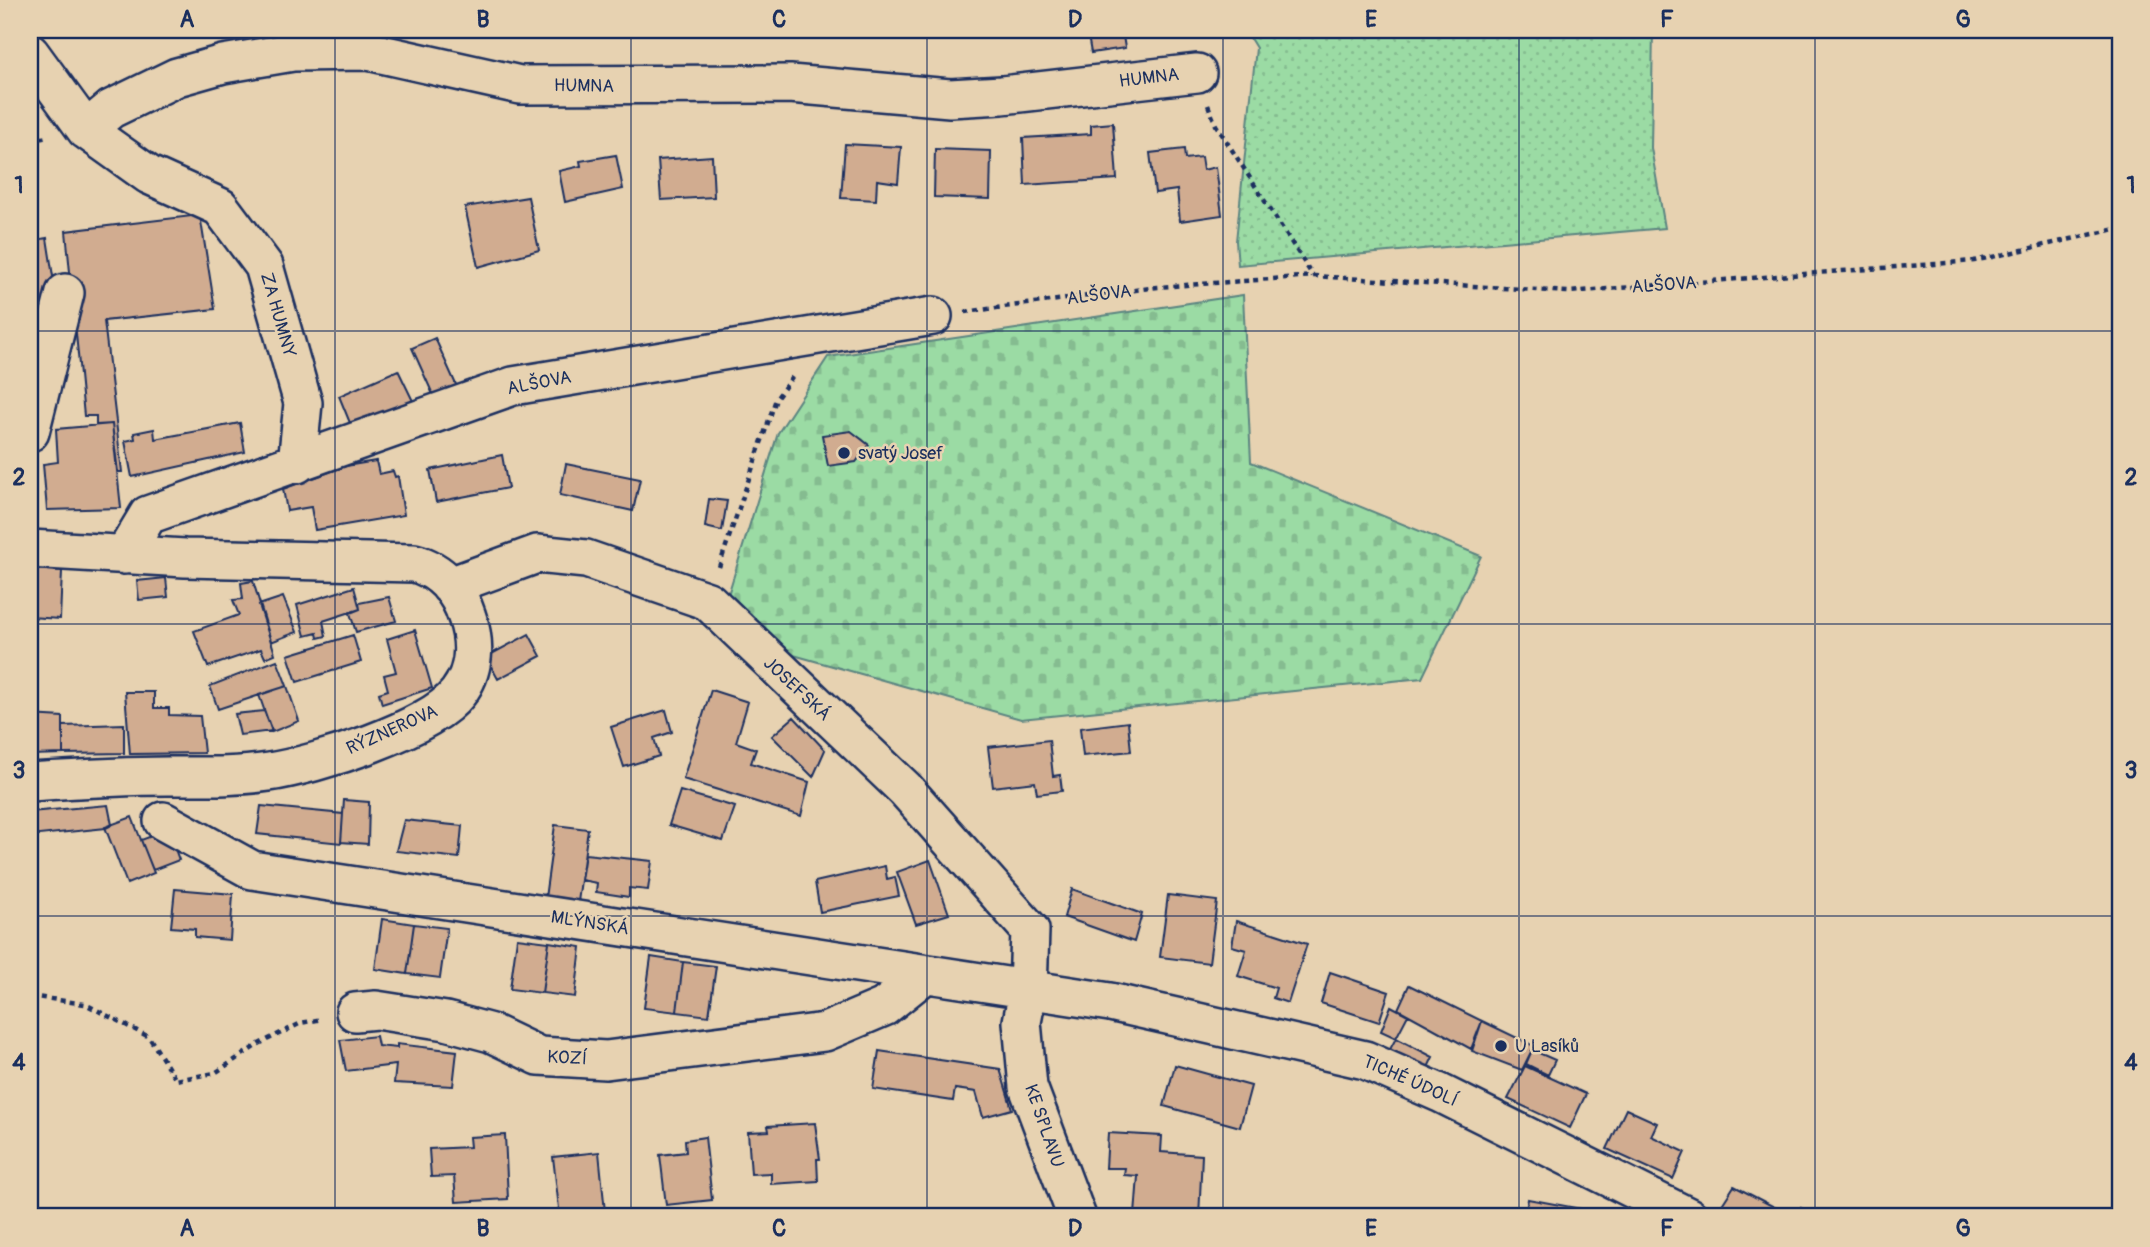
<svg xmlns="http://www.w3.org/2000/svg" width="2150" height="1247" viewBox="0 0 2150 1247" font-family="Pangolin,sans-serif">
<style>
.grass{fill:url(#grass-dots);stroke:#5b8581;stroke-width:2}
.cemetery{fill:url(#cemetery-stones);stroke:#5b8581;stroke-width:2}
.building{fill:#d1ac90;stroke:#1b2f5e;stroke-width:2}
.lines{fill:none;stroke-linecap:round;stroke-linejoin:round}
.minor-casing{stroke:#1b2f5e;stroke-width:42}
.path{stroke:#1b2f5e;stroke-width:4.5;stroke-dasharray:5 5;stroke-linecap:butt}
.minor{stroke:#e7d2b1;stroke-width:37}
.grid{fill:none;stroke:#1b2f5e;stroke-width:2;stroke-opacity:0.55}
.poi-dot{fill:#1b2f5e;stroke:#e7d2b1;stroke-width:2.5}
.labels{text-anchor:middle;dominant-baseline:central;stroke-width:5;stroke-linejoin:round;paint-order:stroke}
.street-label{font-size:18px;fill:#1b2f5e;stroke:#e7d2b1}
.poi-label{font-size:18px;fill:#1b2f5e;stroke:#e7d2b1;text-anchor:start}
.neatline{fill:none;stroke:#1b2f5e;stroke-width:2.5}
.grid-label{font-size:23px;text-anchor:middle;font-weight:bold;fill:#1b2f5e}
</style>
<defs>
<pattern id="grass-dots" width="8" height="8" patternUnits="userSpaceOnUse" patternTransform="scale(1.75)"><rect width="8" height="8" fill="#9bdba4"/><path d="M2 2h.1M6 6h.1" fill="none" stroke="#85bc90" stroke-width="1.8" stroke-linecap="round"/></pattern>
<pattern id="cemetery-stones" width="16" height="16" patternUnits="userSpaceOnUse" patternTransform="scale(1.75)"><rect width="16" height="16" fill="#9bdba4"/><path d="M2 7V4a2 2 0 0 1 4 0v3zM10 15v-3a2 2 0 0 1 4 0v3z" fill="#85bc90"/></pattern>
</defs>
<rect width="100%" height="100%" fill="#e7d2b1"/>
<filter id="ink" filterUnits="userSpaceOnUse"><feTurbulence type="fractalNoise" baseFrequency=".0143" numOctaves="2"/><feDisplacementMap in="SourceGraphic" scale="14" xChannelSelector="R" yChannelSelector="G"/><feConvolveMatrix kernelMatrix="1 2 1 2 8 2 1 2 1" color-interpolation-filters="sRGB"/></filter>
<g filter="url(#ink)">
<path class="grass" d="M 1245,30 L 1653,30 L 1651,148 L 1665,228 L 1238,265 L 1236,241 L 1256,48 Z"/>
<path class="cemetery" d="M 1243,295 L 1251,462 L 1481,556 L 1422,678 L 1021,719 L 790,654 L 728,595 L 778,433 L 828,357 Z"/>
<path class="building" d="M 1087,30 L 1122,30 L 1125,48 L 1091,53 Z
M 1113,123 L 1117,179 L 1025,185 L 1023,138 L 1091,134 L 1091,125 Z
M 845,144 L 901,147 L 898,183 L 877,180 L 876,200 L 841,198 Z
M 935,149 L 991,151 L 990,199 L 934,197 Z
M 1184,149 L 1185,159 L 1201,157 L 1203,170 L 1216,167 L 1222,215 L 1180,221 L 1177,190 L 1155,193 L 1150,153 Z
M 616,155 L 623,189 L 565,202 L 559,171 L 581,166 L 580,161 Z
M 712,156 L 714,197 L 661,200 L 658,160 Z
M 528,197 L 539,250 L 478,267 L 465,207 Z
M 200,215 L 215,309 L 104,321 L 122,472 L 118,472 L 112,424 L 96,425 L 96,416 L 84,416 L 66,231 Z
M 47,238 L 57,302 L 41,305 L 45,325 L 35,327 L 34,321 L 30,322 L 30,241 Z
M 435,338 L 458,389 L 435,399 L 412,348 Z
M 398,370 L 413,401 L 352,428 L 339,396 Z
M 240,423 L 245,452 L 132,477 L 125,441 L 135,439 L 134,433 L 154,429 L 155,439 Z
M 112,424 L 121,508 L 47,510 L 43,464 L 58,462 L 56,429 Z
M 851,431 L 869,445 L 856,462 L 828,466 L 822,435 Z
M 502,455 L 508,488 L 436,502 L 430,470 Z
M 376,461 L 379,474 L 393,471 L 395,477 L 398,476 L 404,515 L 315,530 L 311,507 L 287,511 L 283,489 L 346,466 Z
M 566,464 L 640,479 L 633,511 L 560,495 Z
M 709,499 L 727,501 L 722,531 L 705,527 Z
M 30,569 L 62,571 L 60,619 L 30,617 Z
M 166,578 L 168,597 L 139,600 L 137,581 Z
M 253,581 L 275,654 L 265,658 L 261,649 L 208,667 L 194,631 L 239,615 L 233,600 L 243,599 L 241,583 Z
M 354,587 L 360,609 L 323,621 L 326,636 L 318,638 L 317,633 L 305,636 L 297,605 Z
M 283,597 L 297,632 L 271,642 L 259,605 Z
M 389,597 L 396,621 L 356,632 L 350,613 L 360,609 L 359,603 Z
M 415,630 L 432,688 L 382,704 L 379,693 L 388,690 L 384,675 L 396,672 L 387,639 Z
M 529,634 L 541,656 L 498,679 L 486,657 Z
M 353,635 L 361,662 L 297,682 L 288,655 Z
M 277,660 L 287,686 L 218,709 L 210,686 Z
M 287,686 L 299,721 L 272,732 L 259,695 Z
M 711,690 L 748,702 L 736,742 L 756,749 L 751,763 L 809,782 L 801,816 L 683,779 Z
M 125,692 L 154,692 L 154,708 L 169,708 L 169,715 L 200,716 L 204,753 L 130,754 Z
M 666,710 L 672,732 L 654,738 L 659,756 L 624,767 L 611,727 Z
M 264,711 L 272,731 L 240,735 L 235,714 Z
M 30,715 L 63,717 L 63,754 L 30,755 Z
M 794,717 L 825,750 L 813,777 L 772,736 Z
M 1128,722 L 1131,751 L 1083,756 L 1080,728 Z
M 124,724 L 124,753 L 63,754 L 63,726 Z
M 1049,740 L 1053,776 L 1060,775 L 1062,791 L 1037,794 L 1035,782 L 993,787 L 988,747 Z
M 680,791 L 735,807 L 723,841 L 669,825 Z
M 344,800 L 369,802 L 368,844 L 341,842 Z
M 108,805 L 112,825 L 106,828 L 30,836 L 30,812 Z
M 261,806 L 343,814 L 341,843 L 257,834 Z
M 132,817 L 154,873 L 127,884 L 105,827 Z
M 404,820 L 462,826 L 459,858 L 396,851 Z
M 555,825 L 588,829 L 578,902 L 545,898 Z
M 168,830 L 179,860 L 153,870 L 141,840 Z
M 585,854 L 652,861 L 648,890 L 629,888 L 629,897 L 596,892 L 597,883 L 581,880 Z
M 930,860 L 949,914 L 916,924 L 897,872 Z
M 885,866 L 887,879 L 895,877 L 899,896 L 820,912 L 815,882 Z
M 175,889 L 233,894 L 230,940 L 195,937 L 195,929 L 171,927 Z
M 1072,889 L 1142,914 L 1134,942 L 1064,917 Z
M 1168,895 L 1217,901 L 1209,963 L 1160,957 Z
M 382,919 L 414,924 L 407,974 L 375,969 Z
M 1236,921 L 1307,944 L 1288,1003 L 1273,998 L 1276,988 L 1238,976 L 1246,950 L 1232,946 Z
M 414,924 L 447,928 L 440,978 L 407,974 Z
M 517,938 L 549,942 L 542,993 L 510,989 Z
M 549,942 L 581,947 L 575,997 L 542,993 Z
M 651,957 L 683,962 L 677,1012 L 644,1008 Z
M 683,962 L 716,966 L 709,1016 L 677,1012 Z
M 1330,972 L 1389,992 L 1379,1022 L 1321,1003 Z
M 1409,985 L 1482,1021 L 1471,1049 L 1398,1009 Z
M 1391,1006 L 1408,1015 L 1396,1038 L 1381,1031 Z
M 1482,1021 L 1534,1046 L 1522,1070 L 1472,1051 Z
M 376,1036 L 378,1046 L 397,1048 L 397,1044 L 457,1051 L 453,1086 L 394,1083 L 396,1065 L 346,1071 L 340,1040 Z
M 1396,1038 L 1433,1057 L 1425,1074 L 1387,1055 Z
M 1532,1050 L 1555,1060 L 1548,1075 L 1526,1064 Z
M 879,1051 L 1000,1069 L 1012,1109 L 983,1117 L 976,1092 L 955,1089 L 953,1101 L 873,1089 Z
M 1175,1065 L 1251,1086 L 1240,1127 L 1164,1106 Z
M 1525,1066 L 1586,1094 L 1570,1128 L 1508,1099 Z
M 1626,1109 L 1657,1123 L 1651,1136 L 1685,1152 L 1673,1179 L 1607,1149 Z
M 815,1123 L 820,1159 L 817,1159 L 818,1181 L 771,1184 L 771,1173 L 751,1174 L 748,1132 L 769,1131 L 768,1126 Z
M 1108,1133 L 1162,1136 L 1161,1152 L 1202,1155 L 1199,1217 L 1135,1215 L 1138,1176 L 1124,1175 L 1125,1168 L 1106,1168 Z
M 505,1135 L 508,1199 L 456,1202 L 454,1176 L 431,1177 L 429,1149 L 470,1147 L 469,1137 Z
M 705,1137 L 712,1200 L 666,1205 L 660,1155 L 686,1152 L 685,1140 Z
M 599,1152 L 605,1212 L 560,1217 L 553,1157 Z
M 1734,1186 L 1778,1209 L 1773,1217 L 1721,1217 L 1716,1214 Z
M 1528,1199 L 1592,1211 L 1591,1217 L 1525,1217 Z
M 1801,1208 L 1813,1217 L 1785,1217 L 1791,1209 L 1797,1214 Z"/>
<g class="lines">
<g class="minor-casing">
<path id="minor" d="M 30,53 L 86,130 L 149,175 L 220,207 L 264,266 L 303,403 L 297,464
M 86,130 L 111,109 L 177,77 L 223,64 L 293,52 L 368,51 L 520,85 L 790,84 L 950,98 L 1002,95 L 1197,73
M 30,432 L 65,293
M 30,549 L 185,558 L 414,563 C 441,570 459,591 467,617 C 476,643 475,671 458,693 C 430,730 315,765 269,772 C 236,777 202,776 168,776 C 122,776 76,779 30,782
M 124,555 L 148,515 L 513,386 L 933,316
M 450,586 L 537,554 L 586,559 L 708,601 L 905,789 L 1030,930 L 1028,991 L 1022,1022 L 1028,1087 L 1077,1217
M 163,821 L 252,870 L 1110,1002 L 1365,1060 L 1440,1093 L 1689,1217
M 355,1012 L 376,1010 L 446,1021 L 491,1033 L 539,1056 L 606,1060 L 825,1032 L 884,1007 L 924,975"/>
</g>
<path class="path" d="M 1208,105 L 1216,125 L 1313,276
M 30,141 L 47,137
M 965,312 L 1158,287 L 1314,276 L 1568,292 L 1974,261 L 2120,228
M 719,567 L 776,399 L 792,377
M 30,996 L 85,1004 L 149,1037 L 176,1080 L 215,1073 L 259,1044 L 301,1023 L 322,1019"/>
<use href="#minor" class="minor"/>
</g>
</g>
<path class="grid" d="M 335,30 L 335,1217M 631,30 L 631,1217M 927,30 L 927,1217M 1223,30 L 1223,1217M 1519,30 L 1519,1217M 1815,30 L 1815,1217M 30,331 L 2120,331M 30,624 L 2120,624M 30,916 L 2120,916"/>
<g class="poi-dot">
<circle cx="844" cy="453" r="7"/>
<circle cx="1501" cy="1046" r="7"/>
</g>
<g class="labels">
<g class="street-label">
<text transform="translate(1149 78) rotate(-7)">HUMNA</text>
<text transform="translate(584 86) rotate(1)">HUMNA</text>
<text transform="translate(1664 285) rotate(-4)">ALŠOVA</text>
<text transform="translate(1099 295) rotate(-7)">ALŠOVA</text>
<text transform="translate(278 315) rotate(74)">ZA HUMNY</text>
<text transform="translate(539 383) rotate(-11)">ALŠOVA</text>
<text transform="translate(797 689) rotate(43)">JOSEFSKÁ</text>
<text transform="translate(392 730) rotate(-24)">RÝZNEROVA</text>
<text transform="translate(590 923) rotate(9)">MLÝNSKÁ</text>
<text transform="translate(567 1058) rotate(3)">KOZÍ</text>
<text transform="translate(1410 1081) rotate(24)">TICHÉ ÚDOLÍ</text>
<text transform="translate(1044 1126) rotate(71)">KE SPLAVU</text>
</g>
<g class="poi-label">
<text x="858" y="453">svatý Josef</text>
<text x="1515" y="1046">U Lasíků</text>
</g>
</g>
<rect width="2150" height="1247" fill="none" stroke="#e7d2b1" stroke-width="77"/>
<rect x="38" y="38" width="2074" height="1170" class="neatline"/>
<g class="grid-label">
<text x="187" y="27">A</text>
<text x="483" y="27">B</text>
<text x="779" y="27">C</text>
<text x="1075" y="27">D</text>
<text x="1371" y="27">E</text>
<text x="1667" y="27">F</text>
<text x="1963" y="27">G</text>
<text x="19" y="193">1</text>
<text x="2131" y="193">1</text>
<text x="19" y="485">2</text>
<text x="2131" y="485">2</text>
<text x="19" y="778">3</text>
<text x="2131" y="778">3</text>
<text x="19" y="1070">4</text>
<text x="2131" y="1070">4</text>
<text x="187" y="1236">A</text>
<text x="483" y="1236">B</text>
<text x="779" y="1236">C</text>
<text x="1075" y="1236">D</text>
<text x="1371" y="1236">E</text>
<text x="1667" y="1236">F</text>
<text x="1963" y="1236">G</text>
</g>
</svg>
